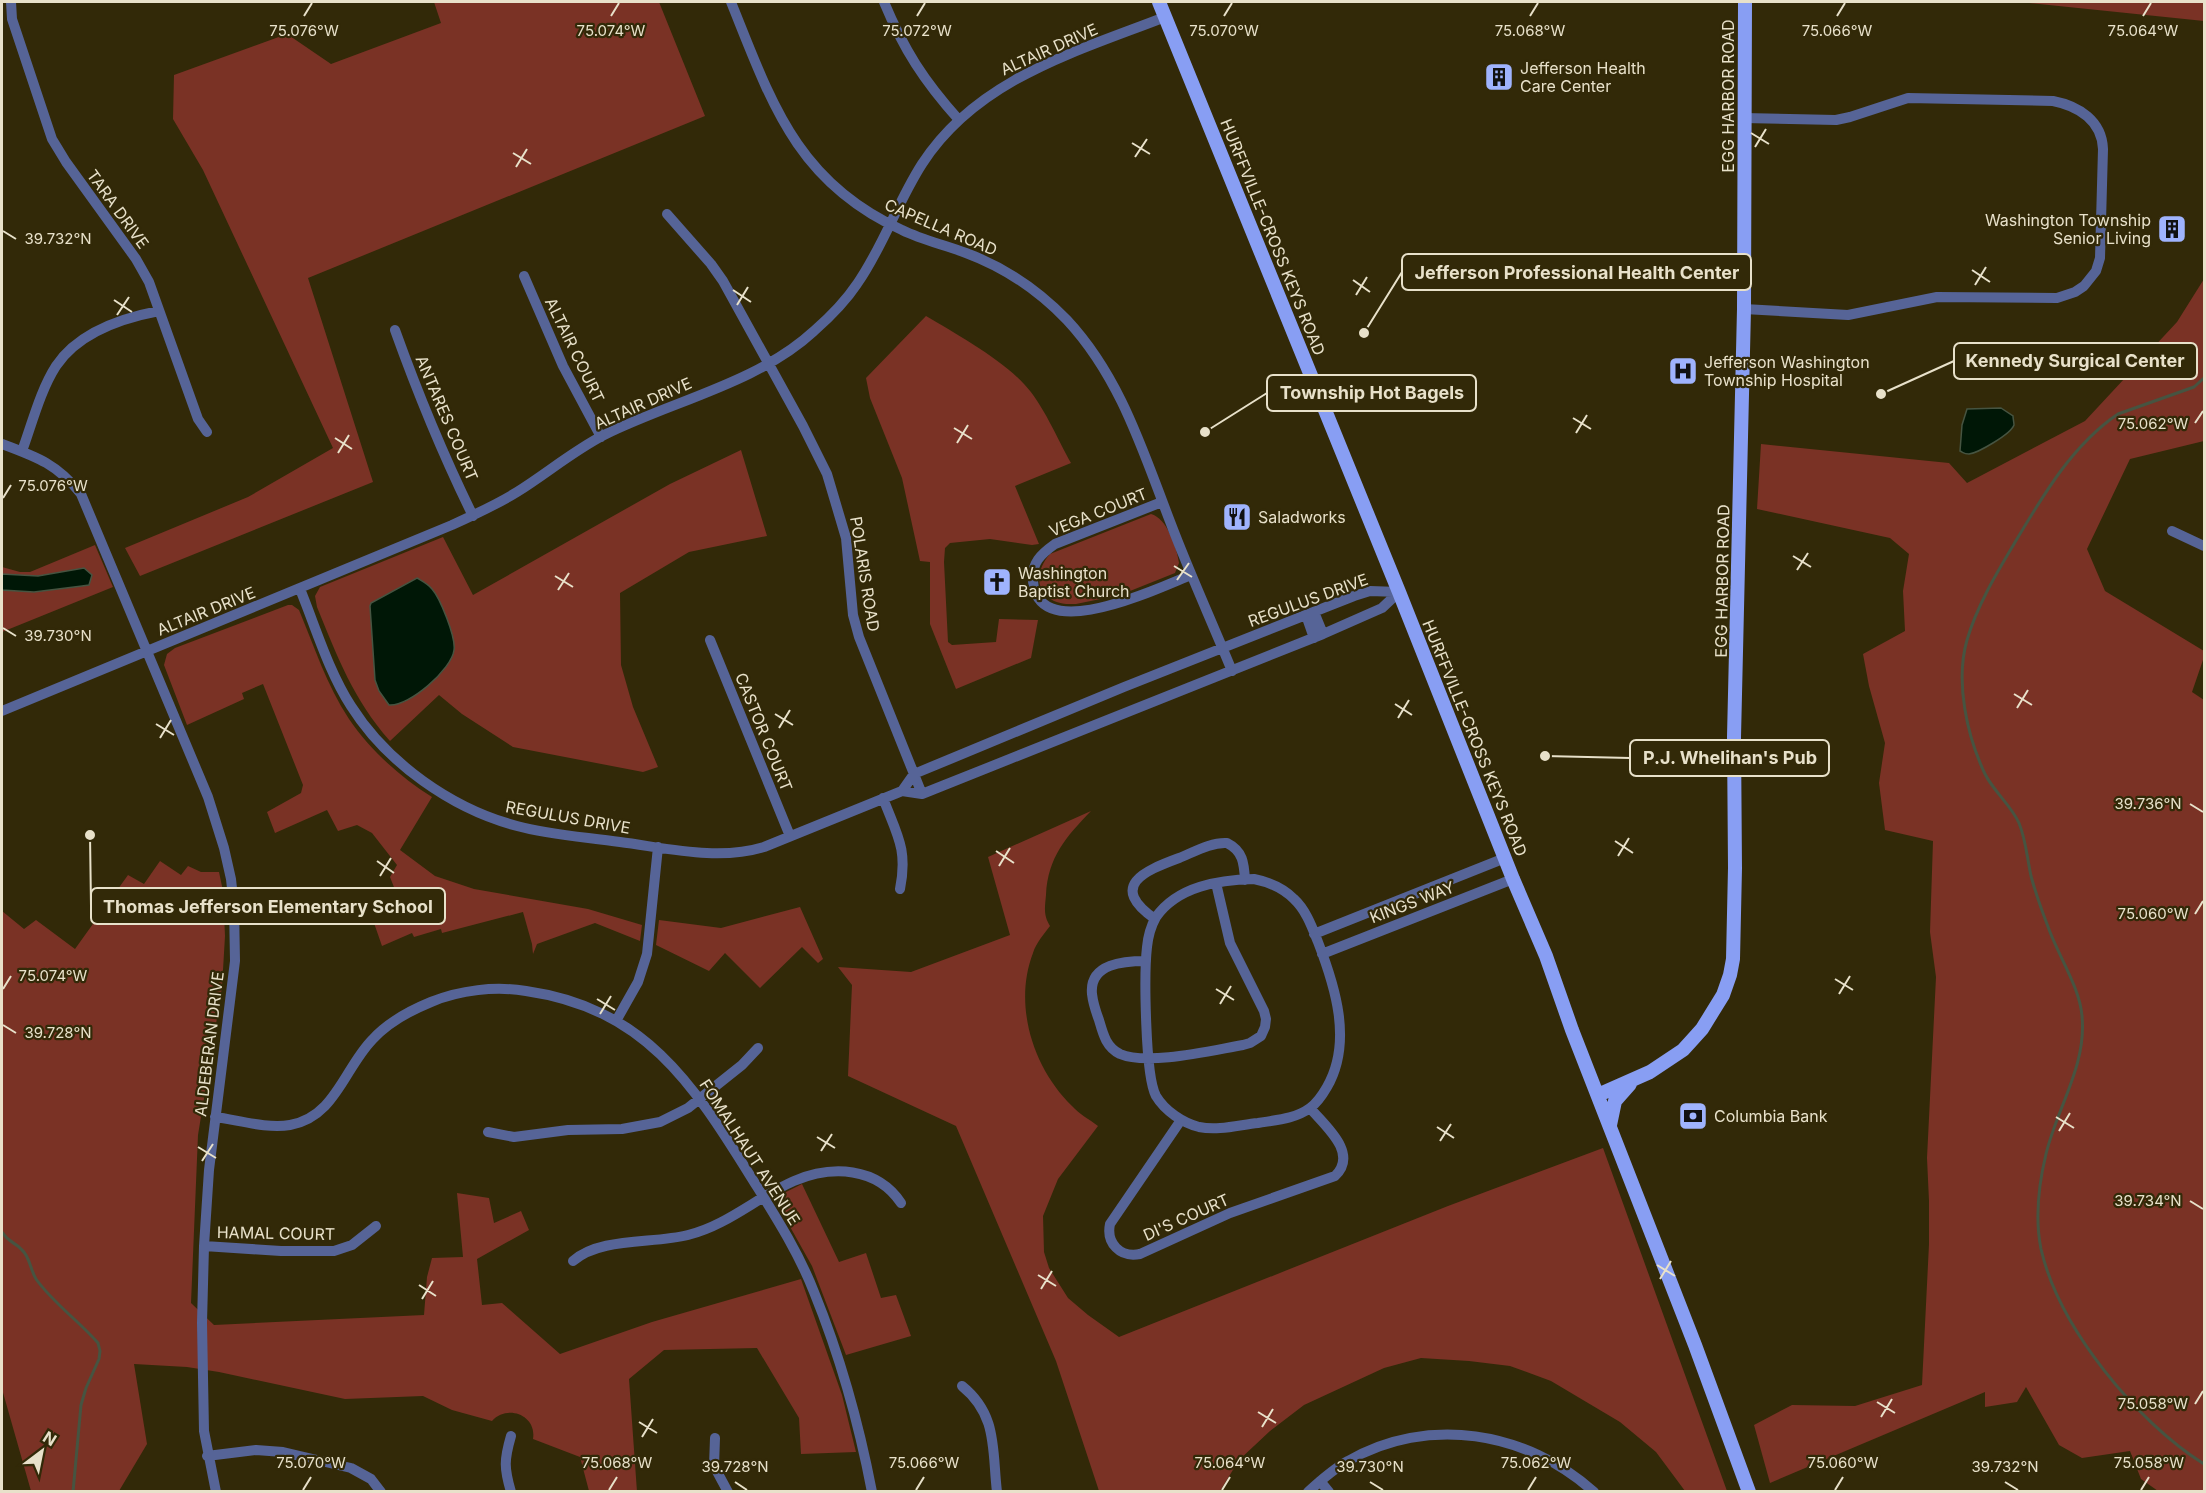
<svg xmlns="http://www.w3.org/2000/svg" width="2206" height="1493" viewBox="0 0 2206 1493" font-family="Inter,sans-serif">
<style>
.green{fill:#7a3225}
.water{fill:#001706;stroke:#465441;stroke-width:1.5}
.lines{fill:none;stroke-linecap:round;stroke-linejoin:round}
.stream{stroke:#465441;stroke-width:3}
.minor{stroke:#566497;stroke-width:10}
.major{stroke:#889ef3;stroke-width:14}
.ticks{fill:none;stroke:#e8e1ca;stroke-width:2}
.labels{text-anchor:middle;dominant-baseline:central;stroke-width:4.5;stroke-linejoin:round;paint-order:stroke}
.street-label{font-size:16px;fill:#e8e1ca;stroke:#322908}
.poi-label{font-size:16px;fill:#e8e1ca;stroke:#322908;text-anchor:start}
.ticks-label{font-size:15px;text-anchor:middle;fill:#e8e1ca;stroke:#322908;stroke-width:4.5;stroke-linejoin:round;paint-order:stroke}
.leader{fill:none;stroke:#e8e1ca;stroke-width:2}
.callout-dot{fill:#e8e1ca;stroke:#322908;stroke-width:2}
.callout{fill:#322908;stroke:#e8e1ca;stroke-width:2}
.callout-label{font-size:18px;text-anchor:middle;font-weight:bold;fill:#e8e1ca}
</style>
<rect width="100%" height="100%" fill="#322908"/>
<path class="green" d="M 434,2 L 659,2 L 705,116 L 308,278 L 373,482 L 140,576 L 125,548 L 248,497 L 333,448 L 203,170 L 173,119 L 174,75 L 287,34 L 331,64 L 441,23 Z
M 2001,2 L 2204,2 L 2204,21 L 2019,2 Z
M 2204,279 L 2204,441 L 2130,459 L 2087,549 L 2105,591 L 2204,651 L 2204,657 L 2192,692 L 2204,700 L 2204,1491 L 2158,1491 L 2141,1479 L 2130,1451 L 2082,1458 L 2059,1445 L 2026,1387 L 2017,1402 L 1985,1407 L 1985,1392 L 1770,1483 L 1754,1425 L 1792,1405 L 1855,1406 L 1922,1385 L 1929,1244 L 1929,1201 L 1927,1158 L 1936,977 L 1930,932 L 1933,841 L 1885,830 L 1879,783 L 1885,743 L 1869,686 L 1863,654 L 1905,631 L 1903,591 L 1909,554 L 1890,538 L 1757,509 L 1761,444 L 1949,463 L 1967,483 L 2085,421 L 2177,322 Z
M 926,316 C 955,333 1001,359 1024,384 C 1043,404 1057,438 1071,463 L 1015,486 L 1039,544 L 1032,545 L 990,539 L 950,543 L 945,548 L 944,562 L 948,642 L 952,645 L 996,642 L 999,619 L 1038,620 L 1031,658 L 956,689 L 930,624 L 930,562 L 920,561 L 902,478 L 870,398 L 866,378 Z
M 741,450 L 767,536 L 689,552 L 620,593 L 621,665 L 633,707 L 658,767 L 643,772 L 513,747 L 462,714 L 439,695 L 390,741 C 353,699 338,658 317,607 L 315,596 L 320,587 L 443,537 L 473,595 L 670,484 Z
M 1151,514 C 1167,518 1177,548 1179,563 L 1175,573 L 1120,595 L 1076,604 L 1066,604 C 1036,601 1032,574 1050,554 Z
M 95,545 L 113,587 L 2,632 L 2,567 L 20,572 L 30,572 Z
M 288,605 L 292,605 L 299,610 C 314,646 327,686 349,719 C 370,750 400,777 432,797 L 400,850 L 435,876 L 474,889 L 588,909 L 642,925 L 640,941 L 595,923 L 537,944 L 533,954 L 532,944 L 523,912 L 442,933 L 441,929 L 414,937 L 412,933 L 382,946 L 374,923 L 404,913 L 390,877 L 397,865 L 372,833 L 357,825 L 338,831 L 327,810 L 275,833 L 267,812 L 301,793 L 303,785 L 263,684 L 242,693 L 244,699 L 187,725 L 164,665 L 167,654 L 175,648 Z
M 1091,811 C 1066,837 1048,857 1046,895 C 1045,907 1043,915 1050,926 C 1044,934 1036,943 1033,953 C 1013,1005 1033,1068 1072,1106 C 1079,1114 1089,1119 1098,1126 L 1058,1179 L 1043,1216 L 1044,1252 L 1049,1268 L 1068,1298 L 1088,1315 L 1119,1337 L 1448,1206 L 1603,1148 L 1727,1491 L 1685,1491 L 1656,1452 L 1620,1422 L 1551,1381 L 1510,1366 L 1469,1361 L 1421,1358 L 1384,1368 L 1304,1405 L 1270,1431 L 1239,1460 L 1220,1491 L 1099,1491 L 1056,1361 L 956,1126 L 848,1076 L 852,985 L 838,967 L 911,972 L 1010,935 L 988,857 Z
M 160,861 L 181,875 L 188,866 L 201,872 L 219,872 L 223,891 L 225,936 L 222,987 L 198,1135 L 191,1303 L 214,1325 L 424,1315 L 427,1277 L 432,1258 L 463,1257 L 457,1193 L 489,1198 L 494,1223 L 521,1211 L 529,1230 L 477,1259 L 482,1305 L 502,1303 L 560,1354 L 652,1322 L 801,1279 L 842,1395 L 856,1452 L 801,1454 L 799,1418 L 757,1348 L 664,1350 L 629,1379 L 637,1492 L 589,1491 L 580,1457 L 533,1439 C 537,1415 507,1404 492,1421 L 452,1410 L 423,1396 L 345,1399 L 219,1372 L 187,1367 L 134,1364 L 147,1444 L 119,1491 L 31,1491 L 2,1389 L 2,911 L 24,929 L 36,920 L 75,949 L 128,875 L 144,884 Z
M 800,907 L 823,959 L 818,963 L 802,947 L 760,988 L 725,953 L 709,971 L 656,945 L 659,920 L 721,928 Z
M 802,1184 L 839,1262 L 866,1253 L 881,1298 L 896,1295 L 911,1336 L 846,1355 L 812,1266 L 779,1207 L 784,1193 Z"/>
<path class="water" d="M 2001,408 L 2013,416 C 2013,418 2014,423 2014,425 C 2011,434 1978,453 1969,454 C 1964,454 1964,453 1960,451 L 1962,425 L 1967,409 Z
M 84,568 L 92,575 L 89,585 L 82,586 L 34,592 L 2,590 L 2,574 L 38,576 Z
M 417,578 C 422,581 428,584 432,589 C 440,598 456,637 454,650 C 452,669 409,707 389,705 L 379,691 L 375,680 L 370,606 L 371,603 Z"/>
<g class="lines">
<path class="stream" d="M 2204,378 L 2194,387 L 2118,414 C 2072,445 2042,497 2014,544 C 1996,574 1977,606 1967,640 C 1955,682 1967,736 1985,774 C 1994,792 2011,805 2019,823 C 2026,840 2027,858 2031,876 C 2036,895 2043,914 2050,932 C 2060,958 2080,989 2082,1016 C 2087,1065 2057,1108 2046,1154 C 2039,1183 2035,1219 2041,1249 C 2059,1328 2137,1422 2204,1464
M 2,1232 C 10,1244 14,1241 22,1250 C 30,1257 30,1269 36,1279 C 53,1303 79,1321 98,1343 L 100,1351 L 99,1359 L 86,1388 L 81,1405 L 73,1492"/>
<path class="minor" d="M 11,2 L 12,19 L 52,139 L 66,162 L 136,259 L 149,282 L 198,419 L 207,432
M 731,2 C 771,101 796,182 902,230 C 922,240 945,245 966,253 C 1004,267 1039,291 1067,320 C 1121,378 1143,452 1171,524 C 1190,574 1212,622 1232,671
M 884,2 C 904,50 924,81 959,120
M 1743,118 L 1836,120 L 1850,117 L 1908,98 L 2053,101 C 2079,106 2102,121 2103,149 L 2100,258 L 2096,271 L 2084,286 L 2075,292 L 2057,298 L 1937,297 L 1848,315 L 1744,309
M 667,214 L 711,264 L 723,281 L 803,426 L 827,474 L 846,538 L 853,615 L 859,637 L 922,794
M 524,276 L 563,366 L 601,437
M 395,330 C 418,394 443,455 473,516
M 2,444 C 37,457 57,464 81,494 L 208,797 L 224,848 L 231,879 L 234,907 L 235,961 L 209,1170 L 204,1246 L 202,1323 L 204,1431 L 216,1492
M 22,451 C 32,424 40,391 56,366 C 78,333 122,318 159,311
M 1162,502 L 1055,544 C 1041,554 1031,563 1033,581 C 1038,647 1160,587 1191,575
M 2172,531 L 2204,546
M 300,589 C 316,628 328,670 351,706 C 387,763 452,809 517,826 C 550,835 586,837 620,842 C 667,848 718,861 764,847 L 902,791 L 922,794 L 1323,634 L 1382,608 L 1399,592
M 1314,612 L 1323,634
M 1306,615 L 1314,638
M 710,640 L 790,836
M 2,711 L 452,525 C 474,515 496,505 517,492 C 546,474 573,451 604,435 C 672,401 758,383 814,331 C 830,317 845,302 857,284 C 883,247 897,203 922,164 C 977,79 1075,52 1165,17
M 902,791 L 914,774 L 1124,687 L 1354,596 L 1370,591 L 1399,592
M 883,798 C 897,835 908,849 900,889
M 1254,879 C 1269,882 1283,888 1294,899 C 1306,910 1312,927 1318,942 C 1335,986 1353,1042 1327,1087 C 1323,1094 1317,1103 1310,1108 C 1295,1119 1276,1120 1258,1123 C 1239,1125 1218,1131 1199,1127 C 1183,1123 1165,1111 1156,1096 C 1145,1076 1144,973 1147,947 C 1148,937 1151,926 1156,917 C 1178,886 1219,880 1254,879 Z
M 1155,919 C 1108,886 1144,871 1179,858 C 1194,852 1211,842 1227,843 C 1243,851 1244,863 1245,880
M 235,920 C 265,918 287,911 315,898
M 1314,934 L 1505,858
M 1322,954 L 1513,879
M 1146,961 C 1125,961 1089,963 1092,994 C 1093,1003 1096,1012 1099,1020 C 1103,1034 1106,1047 1120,1054 C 1148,1066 1213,1050 1243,1045 L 1250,1043 L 1261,1036 L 1265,1027 L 1266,1019 L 1264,1011 L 1230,943 L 1216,883
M 616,1021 L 638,982 L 647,954 L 658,847
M 215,1117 C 238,1120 267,1129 290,1125 C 335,1117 344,1069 372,1040 C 388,1022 409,1011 431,1002 C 460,990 495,986 526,991 C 644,1008 692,1082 751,1177 C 774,1214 798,1251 814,1292 C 840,1356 859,1424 872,1492
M 1181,1120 L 1110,1224 C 1106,1243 1120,1258 1140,1254 L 1230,1213 L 1335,1176 C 1359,1153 1325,1126 1310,1108
M 488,1132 L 514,1137 L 568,1130 L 622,1129 L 660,1122 L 688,1108 L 742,1065 L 758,1048
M 204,1246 L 281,1251 L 334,1251 L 352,1245 L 376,1226
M 573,1261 C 600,1237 653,1244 688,1235 C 728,1225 757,1197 794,1181 C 832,1165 877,1167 901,1203
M 962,1386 C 998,1415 992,1450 997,1492
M 511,1436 C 504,1460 504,1468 511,1492
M 715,1438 L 714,1466 L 728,1492
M 207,1456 L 256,1450 L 283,1452 L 351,1468 L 371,1479 L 381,1492
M 1320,1481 L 1329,1492
M 1308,1492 C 1320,1481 1333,1469 1348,1461 C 1427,1415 1527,1431 1594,1492"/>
<path class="major" d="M 1159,2 L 1399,592 L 1513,879 L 1546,956 L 1572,1030 L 1695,1345 L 1749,1492
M 1598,1095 L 1650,1072 L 1683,1050 L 1693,1039 L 1702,1029 L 1723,995 L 1730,975 L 1733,959 L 1735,868 L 1734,737 L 1744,309 L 1745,2
M 1610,1125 L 1615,1101 L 1630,1084"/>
</g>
<path class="ticks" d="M 304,16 L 312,3M 611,16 L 619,3M 917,16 L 925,3M 1224,16 L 1232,3M 1530,16 L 1538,3M 1837,16 L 1845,3M 2143,16 L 2151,3M 1751,133 L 1769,144M 1132,143 L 1150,154M 1755,147 L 1766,129M 513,153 L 531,164M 1135,157 L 1147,139M 516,167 L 527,149M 3,231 L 16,239M 1972,270 L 1990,282M 1353,280 L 1370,292M 1975,285 L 1986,267M 733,290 L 751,302M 1356,295 L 1367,277M 114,300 L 132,312M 737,305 L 748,287M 117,315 L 129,297M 1573,418 L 1591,429M 2195,423 L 2203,411M 954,428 L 972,439M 1576,433 L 1587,415M 335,438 L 352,449M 957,443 L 968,425M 338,453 L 349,435M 3,498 L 11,485M 1793,556 L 1811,567M 1174,566 L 1192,577M 1797,570 L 1808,553M 555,576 L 573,587M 1177,580 L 1189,563M 558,590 L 569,573M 3,628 L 16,636M 2014,694 L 2032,705M 1395,704 L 1412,715M 2017,708 L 2028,690M 775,714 L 793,725M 1398,718 L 1409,700M 156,724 L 174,735M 779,728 L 790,710M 160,738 L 171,720M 2190,804 L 2203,812M 1615,841 L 1633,853M 996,851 L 1014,863M 1618,856 L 1629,838M 377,861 L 394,873M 999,866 L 1010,848M 380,876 L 391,858M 2195,914 L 2203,901M 1835,979 L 1853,990M 3,989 L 11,976M 1216,989 L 1234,1000M 1839,994 L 1850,976M 597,999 L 615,1010M 1220,1004 L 1231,986M 600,1014 L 611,996M 3,1025 L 16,1033M 2056,1117 L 2074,1128M 1437,1127 L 1454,1138M 2059,1131 L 2070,1113M 817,1137 L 835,1148M 1440,1141 L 1451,1124M 198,1147 L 216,1158M 821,1151 L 832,1134M 202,1161 L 213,1144M 2190,1201 L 2203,1209M 1657,1265 L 1675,1276M 1038,1275 L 1056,1286M 1660,1279 L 1671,1261M 419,1285 L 436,1296M 1041,1289 L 1052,1271M 422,1299 L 433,1281M 1877,1402 L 1895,1413M 2195,1404 L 2203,1391M 1258,1412 L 1276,1423M 1881,1417 L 1892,1399M 639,1422 L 657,1433M 1262,1427 L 1273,1409M 642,1437 L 653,1419M 735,1482 L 747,1490M 1370,1482 L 1383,1490M 2005,1482 L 2018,1490M 303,1490 L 311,1477M 609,1490 L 617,1477M 916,1490 L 924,1477M 1222,1490 L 1230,1477M 1528,1490 L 1536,1477M 1835,1490 L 1843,1477M 2141,1490 L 2149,1477"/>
<defs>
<g id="building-square" transform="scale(1.5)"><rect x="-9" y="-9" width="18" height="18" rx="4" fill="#9fb3fd" stroke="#322908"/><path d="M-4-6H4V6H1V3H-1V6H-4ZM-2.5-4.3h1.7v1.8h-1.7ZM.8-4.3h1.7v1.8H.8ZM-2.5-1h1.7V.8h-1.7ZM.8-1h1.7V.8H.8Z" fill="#111"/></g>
<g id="hospital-square" transform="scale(1.5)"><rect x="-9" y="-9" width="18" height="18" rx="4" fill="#9fb3fd" stroke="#322908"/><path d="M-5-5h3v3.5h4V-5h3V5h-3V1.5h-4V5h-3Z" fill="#111"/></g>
<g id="restaurant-square" transform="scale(1.5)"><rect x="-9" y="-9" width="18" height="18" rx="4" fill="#9fb3fd" stroke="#322908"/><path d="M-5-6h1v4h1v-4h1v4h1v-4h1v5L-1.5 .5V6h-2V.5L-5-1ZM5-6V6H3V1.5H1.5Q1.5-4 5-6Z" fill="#111"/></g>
<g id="church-square" transform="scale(1.5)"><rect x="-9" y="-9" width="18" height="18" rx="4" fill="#9fb3fd" stroke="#322908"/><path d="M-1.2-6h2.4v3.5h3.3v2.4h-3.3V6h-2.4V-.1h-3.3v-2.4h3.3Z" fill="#111"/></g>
<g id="bank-square" transform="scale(1.5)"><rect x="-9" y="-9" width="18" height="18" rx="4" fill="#9fb3fd" stroke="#322908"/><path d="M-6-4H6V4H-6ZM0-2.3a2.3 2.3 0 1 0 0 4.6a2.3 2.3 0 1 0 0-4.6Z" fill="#111"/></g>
</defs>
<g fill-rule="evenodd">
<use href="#building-square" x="1499" y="77"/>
<use href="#building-square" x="2172" y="229"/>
<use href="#hospital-square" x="1683" y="371"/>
<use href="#restaurant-square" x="1237" y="517"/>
<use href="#church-square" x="997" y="582"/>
<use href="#bank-square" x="1693" y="1116"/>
</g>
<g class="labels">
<g class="street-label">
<text transform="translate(1049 49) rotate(-24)">ALTAIR DRIVE</text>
<text transform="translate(1728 96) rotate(-90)">EGG HARBOR ROAD</text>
<text transform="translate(118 209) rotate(54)">TARA DRIVE</text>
<text transform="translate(941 227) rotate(23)">CAPELLA ROAD</text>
<text transform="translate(1273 237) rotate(68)">HURFFVILLE-CROSS KEYS ROAD</text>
<text transform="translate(575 350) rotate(64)">ALTAIR COURT</text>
<text transform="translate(643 403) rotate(-24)">ALTAIR DRIVE</text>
<text transform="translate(447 418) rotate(67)">ANTARES COURT</text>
<text transform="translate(1098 512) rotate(-22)">VEGA COURT</text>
<text transform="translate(865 574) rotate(81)">POLARIS ROAD</text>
<text transform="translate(1722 581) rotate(-89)">EGG HARBOR ROAD</text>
<text transform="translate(1308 600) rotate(-20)">REGULUS DRIVE</text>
<text transform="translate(206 611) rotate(-22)">ALTAIR DRIVE</text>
<text transform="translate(764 732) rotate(68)">CASTOR COURT</text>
<text transform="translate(1475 738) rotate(68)">HURFFVILLE-CROSS KEYS ROAD</text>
<text transform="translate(568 817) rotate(10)">REGULUS DRIVE</text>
<text transform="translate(1412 902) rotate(-21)">KINGS WAY</text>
<text transform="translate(209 1044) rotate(-83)">ALDEBERAN DRIVE</text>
<text transform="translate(750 1152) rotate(57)">FOMALHAUT AVENUE</text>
<text transform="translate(1186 1217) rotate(-24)">DI'S COURT</text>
<text transform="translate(276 1233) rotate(1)">HAMAL COURT</text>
</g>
<g class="poi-label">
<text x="1520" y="68">Jefferson Health<tspan x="1520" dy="18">Care Center</tspan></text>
<text x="2151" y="220" text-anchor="end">Washington Township<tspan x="2151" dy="18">Senior Living</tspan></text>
<text x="1704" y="362">Jefferson Washington<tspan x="1704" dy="18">Township Hospital</tspan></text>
<text x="1258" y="517">Saladworks</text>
<text x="1018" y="573">Washington<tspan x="1018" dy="18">Baptist Church</tspan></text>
<text x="1714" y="1116">Columbia Bank</text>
</g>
</g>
<g class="ticks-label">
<text x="1837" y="36">75.066°W</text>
<text x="304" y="36">75.076°W</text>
<text x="611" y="36">75.074°W</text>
<text x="917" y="36">75.072°W</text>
<text x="1224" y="36">75.070°W</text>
<text x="1530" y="36">75.068°W</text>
<text x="2143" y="36">75.064°W</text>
<text x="58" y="244">39.732°N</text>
<text x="2153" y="429">75.062°W</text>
<text x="53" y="491">75.076°W</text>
<text x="58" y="641">39.730°N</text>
<text x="2148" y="809">39.736°N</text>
<text x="2153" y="919">75.060°W</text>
<text x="53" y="981">75.074°W</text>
<text x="58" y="1038">39.728°N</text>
<text x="2148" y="1206">39.734°N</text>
<text x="2153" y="1409">75.058°W</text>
<text x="311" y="1468">75.070°W</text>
<text x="617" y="1468">75.068°W</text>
<text x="924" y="1468">75.066°W</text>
<text x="1230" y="1468">75.064°W</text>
<text x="1536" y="1468">75.062°W</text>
<text x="1843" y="1468">75.060°W</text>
<text x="2149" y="1468">75.058°W</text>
<text x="735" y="1472">39.728°N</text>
<text x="1370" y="1472">39.730°N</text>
<text x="2005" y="1472">39.732°N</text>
</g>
<path class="leader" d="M1364 333L1402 272M1881 394L1954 361M1205 432L1267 393M1545 756L1630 758M90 835L91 906"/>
<g class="callout-dot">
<circle cx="1364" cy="333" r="6"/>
<circle cx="1881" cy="394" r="6"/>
<circle cx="1205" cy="432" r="6"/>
<circle cx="1545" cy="756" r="6"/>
<circle cx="90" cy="835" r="6"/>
</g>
<g class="callout">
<rect x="1402" y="254" width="349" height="36" rx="6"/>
<rect x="1954" y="343" width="243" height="36" rx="6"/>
<rect x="1267" y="375" width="209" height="36" rx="6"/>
<rect x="1630" y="740" width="199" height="36" rx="6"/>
<rect x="91" y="888" width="354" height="36" rx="6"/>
</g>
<g class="callout-label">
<text x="1577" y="279">Jefferson Professional Health Center</text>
<text x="2075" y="367">Kennedy Surgical Center</text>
<text x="1372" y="399">Township Hot Bagels</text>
<text x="1730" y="764">P.J. Whelihan's Pub</text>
<text x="268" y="913">Thomas Jefferson Elementary School</text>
</g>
<rect width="2206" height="1493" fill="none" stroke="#e8e1ca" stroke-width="6"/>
<g transform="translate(42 1451) rotate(32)" stroke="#322908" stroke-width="4.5" paint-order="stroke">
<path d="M0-4.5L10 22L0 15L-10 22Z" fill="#e8e1ca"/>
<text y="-9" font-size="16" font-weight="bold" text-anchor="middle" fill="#e8e1ca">N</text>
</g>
</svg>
